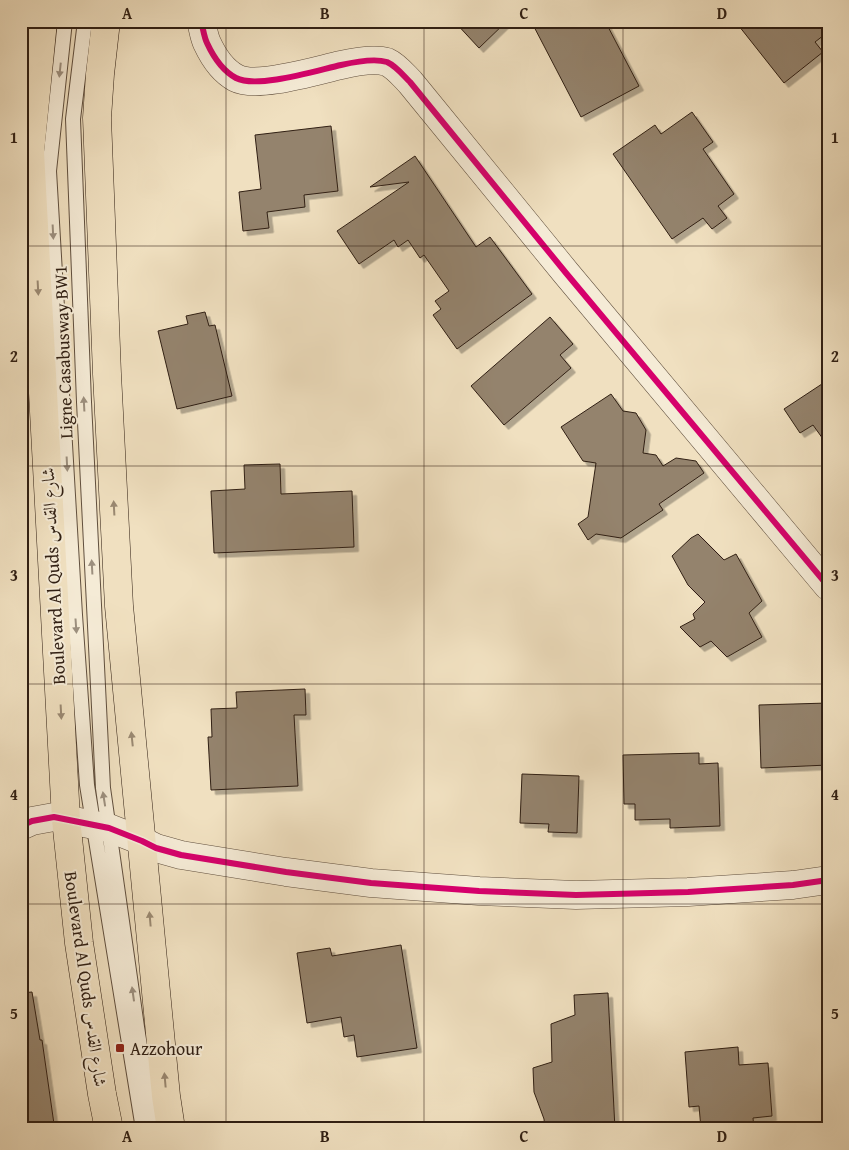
<svg xmlns="http://www.w3.org/2000/svg" width="849" height="1150" viewBox="0 0 849 1150" font-family="'Gentium Book Plus',Amiri,serif">
<style>
.building{fill:#94836d;stroke:#301f13;filter:url(#shadow)}
.lines{fill:none;stroke-linecap:round;stroke-linejoin:round}
.service-casing{stroke:#604f3e;stroke-width:16}
.minor-casing{stroke:#604f3e;stroke-width:29}
.primary-casing{stroke:#301f13;stroke-width:29}
.service{stroke:#f5ebd6;stroke-width:14}
.minor{stroke:#f5ebd6;stroke-width:28}
.primary{stroke:#f0e0c0;stroke-width:28}
.cycleway-casing{stroke:#f5ebd6;stroke-width:9}
.cycleway{stroke:#d6006c;stroke-width:6}
.oneway{fill:#9c8f7e}
.oneway2{fill:#9a8972}
.grid{fill:none;stroke:#301f13;stroke-width:1;stroke-opacity:0.55}
.poi-dot{fill:#8f2418;stroke:#f5ebd6;stroke-width:2}
.labels{text-anchor:middle;dominant-baseline:central;stroke-width:4;stroke-linejoin:round;paint-order:stroke}
.street-label{font-size:18px;fill:#301f13;stroke:#f5ebd6}
.poi-label{font-size:18px;fill:#301f13;stroke:#f5ebd6;text-anchor:start}
.neatline{fill:none;stroke:#301f13;stroke-width:2}
.grid-label{font-size:16px;text-anchor:middle;font-weight:bold;fill:#301f13}
</style>
<defs>
<filter id="shadow"><feDropShadow dx="4.5" dy="4.5" stdDeviation="0" flood-color="#0004"/></filter>
</defs>
<rect width="100%" height="100%" fill="#f0e0c0"/>
<filter id="stains"><feTurbulence type="fractalNoise" baseFrequency=".004" numOctaves="4"/><feColorMatrix values="0 0 0 0 .2 0 0 0 0 .09 0 0 0 0 .02 0 0 0 .5 -.17"/></filter>
<radialGradient id="worn" r=".72"><stop offset=".6" stop-color="#630" stop-opacity="0"/><stop offset="1" stop-color="#630" stop-opacity=".3"/></radialGradient>
<path class="building" d="M 454,21 L 507,21 L 479,48 Z
M 531,21 L 605,21 L 639,86 L 581,117 Z
M 735,21 L 828,21 L 828,32 L 815,42 L 823,52 L 784,83 Z
M 692,112 L 713,142 L 703,149 L 734,194 L 718,206 L 727,218 L 712,229 L 703,218 L 672,239 L 613,154 L 655,125 L 661,134 Z
M 331,126 L 338,191 L 304,195 L 305,207 L 267,212 L 269,228 L 243,231 L 239,192 L 261,189 L 255,135 Z
M 415,156 L 476,247 L 490,237 L 532,294 L 457,349 L 433,315 L 441,309 L 435,301 L 449,291 L 424,255 L 420,258 L 408,240 L 398,247 L 394,240 L 359,264 L 337,231 L 409,182 L 370,187 Z
M 205,312 L 209,326 L 215,325 L 232,396 L 177,409 L 158,331 L 188,324 L 186,316 Z
M 550,317 L 573,344 L 560,355 L 571,368 L 504,425 L 471,386 Z
M 828,380 L 828,446 L 813,425 L 800,433 L 784,409 Z
M 611,394 L 623,411 L 636,413 L 646,430 L 643,453 L 656,455 L 663,466 L 676,458 L 696,461 L 704,473 L 659,504 L 663,510 L 621,538 L 596,534 L 588,540 L 578,524 L 588,517 L 596,463 L 583,461 L 561,427 Z
M 280,464 L 281,494 L 352,491 L 354,547 L 214,553 L 211,491 L 245,489 L 244,465 Z
M 698,534 L 724,560 L 736,554 L 762,601 L 749,613 L 762,637 L 727,657 L 711,641 L 700,647 L 680,627 L 695,619 L 693,614 L 705,602 L 688,585 L 672,556 L 691,538 Z
M 305,689 L 306,715 L 294,715 L 298,786 L 211,790 L 208,737 L 212,737 L 211,709 L 237,708 L 236,692 Z
M 828,703 L 828,765 L 761,768 L 759,705 Z
M 699,753 L 699,764 L 718,763 L 720,826 L 670,828 L 670,819 L 635,820 L 635,804 L 624,804 L 623,755 Z
M 522,774 L 579,776 L 577,833 L 548,832 L 549,824 L 520,823 Z
M 401,945 L 417,1048 L 357,1057 L 354,1035 L 344,1037 L 341,1017 L 307,1023 L 297,953 L 330,948 L 332,956 Z
M 32,992 L 40,1040 L 42,1040 L 54,1124 L 21,1129 L 21,993 Z
M 608,993 L 615,1129 L 545,1129 L 544,1119 L 534,1092 L 533,1068 L 552,1062 L 551,1024 L 575,1015 L 574,995 Z
M 738,1047 L 739,1065 L 768,1063 L 772,1116 L 753,1118 L 754,1129 L 701,1129 L 699,1106 L 689,1107 L 685,1052 Z"/>
<g class="lines">
<g class="service-casing">
<path id="service" d="M 65,21 L 49,171 L 75,615 L 87,785 L 143,1129
M 85,21 L 73,119 L 84,402 L 103,788 L 137,1027 L 153,1129"/>
</g>
<g class="minor-casing">
<path id="minor" d="M 201,21 C 203,28 204,37 207,43 C 213,56 223,71 236,78 C 257,89 318,70 341,65 C 354,62 374,58 387,62 C 396,66 403,75 410,82 L 566,273 L 828,586
M 21,826 L 32,821 L 54,817 L 109,828 L 142,841 L 156,848 L 181,855 L 286,872 L 371,883 L 479,891 L 576,895 L 688,892 L 793,885 L 828,880"/>
</g>
<g class="primary-casing">
<path id="primary" d="M 43,21 L 30,152 L 66,819 L 79,943 L 102,1094 L 109,1129
M 106,21 L 100,74 L 97,118 L 107,374 L 119,606 L 166,1096 L 171,1129"/>
</g>
<use href="#service" class="service"/>
<use href="#minor" class="minor"/>
<use href="#primary" class="primary"/>
<g class="cycleway-casing">
<path id="cycleway" d="M 201,21 C 203,28 204,37 207,43 C 213,56 223,71 236,78 C 257,89 318,70 341,65 C 354,62 374,58 387,62 C 396,66 403,75 410,82 L 566,273 L 828,586
M 21,826 L 32,821 L 54,817 L 109,828 L 142,841 L 156,848 L 181,855 L 286,872 L 371,883 L 479,891 L 576,895 L 688,892 L 793,885 L 828,880"/>
</g>
<use href="#cycleway" class="cycleway"/>
</g>
<defs><path id="oneway-solid" d="M-6-.8H1V-3.2L6.5 0L1 3.2V.8H-6Z" transform="scale(1.25)"/></defs>
<g class="oneway">
<use href="#oneway-solid" transform="translate(60 70) rotate(96)"/>
<use href="#oneway-solid" transform="translate(53 232) rotate(87)"/>
<use href="#oneway-solid" transform="translate(84 404) rotate(-93)"/>
<use href="#oneway-solid" transform="translate(67 464) rotate(87)"/>
<use href="#oneway-solid" transform="translate(92 567) rotate(-93)"/>
<use href="#oneway-solid" transform="translate(76 626) rotate(86)"/>
<use href="#oneway-solid" transform="translate(104 799) rotate(-99)"/>
<use href="#oneway-solid" transform="translate(133 994) rotate(-98)"/>
</g>
<g class="oneway2">
<use href="#oneway-solid" transform="translate(38 288) rotate(87)"/>
<use href="#oneway-solid" transform="translate(114 508) rotate(-93)"/>
<use href="#oneway-solid" transform="translate(61 712) rotate(87)"/>
<use href="#oneway-solid" transform="translate(132 739) rotate(-96)"/>
<use href="#oneway-solid" transform="translate(150 919) rotate(-95)"/>
<use href="#oneway-solid" transform="translate(165 1080) rotate(-95)"/>
</g>
<path class="grid" d="M 226,21 L 226,1129M 424,21 L 424,1129M 623,21 L 623,1129M 21,246 L 828,246M 21,466 L 828,466M 21,684 L 828,684M 21,904 L 828,904"/>
<rect class="poi-dot" x="115" y="1043" width="10" height="10" rx="2.5"/>
<g class="labels">
<g class="street-label">
<text transform="translate(63 352) rotate(-92)">Ligne Casabusway BW1</text>
<text transform="translate(53 576) rotate(-93)">Boulevard Al Quds شارع القدس</text>
<text transform="translate(86 979) rotate(82)">Boulevard Al Quds شارع القدس</text>
</g>
<g class="poi-label">
<text x="130" y="1048">Azzohour</text>
</g>
</g>
<rect width="849" height="1150" fill="none" stroke="#f0e0c0" stroke-width="55"/>
<rect x="28" y="28" width="794" height="1094" class="neatline"/>
<g class="grid-label">
<text x="127" y="19">A</text>
<text x="325" y="19">B</text>
<text x="524" y="19">C</text>
<text x="722" y="19">D</text>
<text x="14" y="143">1</text>
<text x="835" y="143">1</text>
<text x="14" y="362">2</text>
<text x="835" y="362">2</text>
<text x="14" y="581">3</text>
<text x="835" y="581">3</text>
<text x="14" y="800">4</text>
<text x="835" y="800">4</text>
<text x="14" y="1019">5</text>
<text x="835" y="1019">5</text>
<text x="127" y="1142">A</text>
<text x="325" y="1142">B</text>
<text x="524" y="1142">C</text>
<text x="722" y="1142">D</text>
</g>
<rect width="100%" height="100%" filter="url(#stains)"/>
<rect width="100%" height="100%" fill="url(#worn)"/>
</svg>
